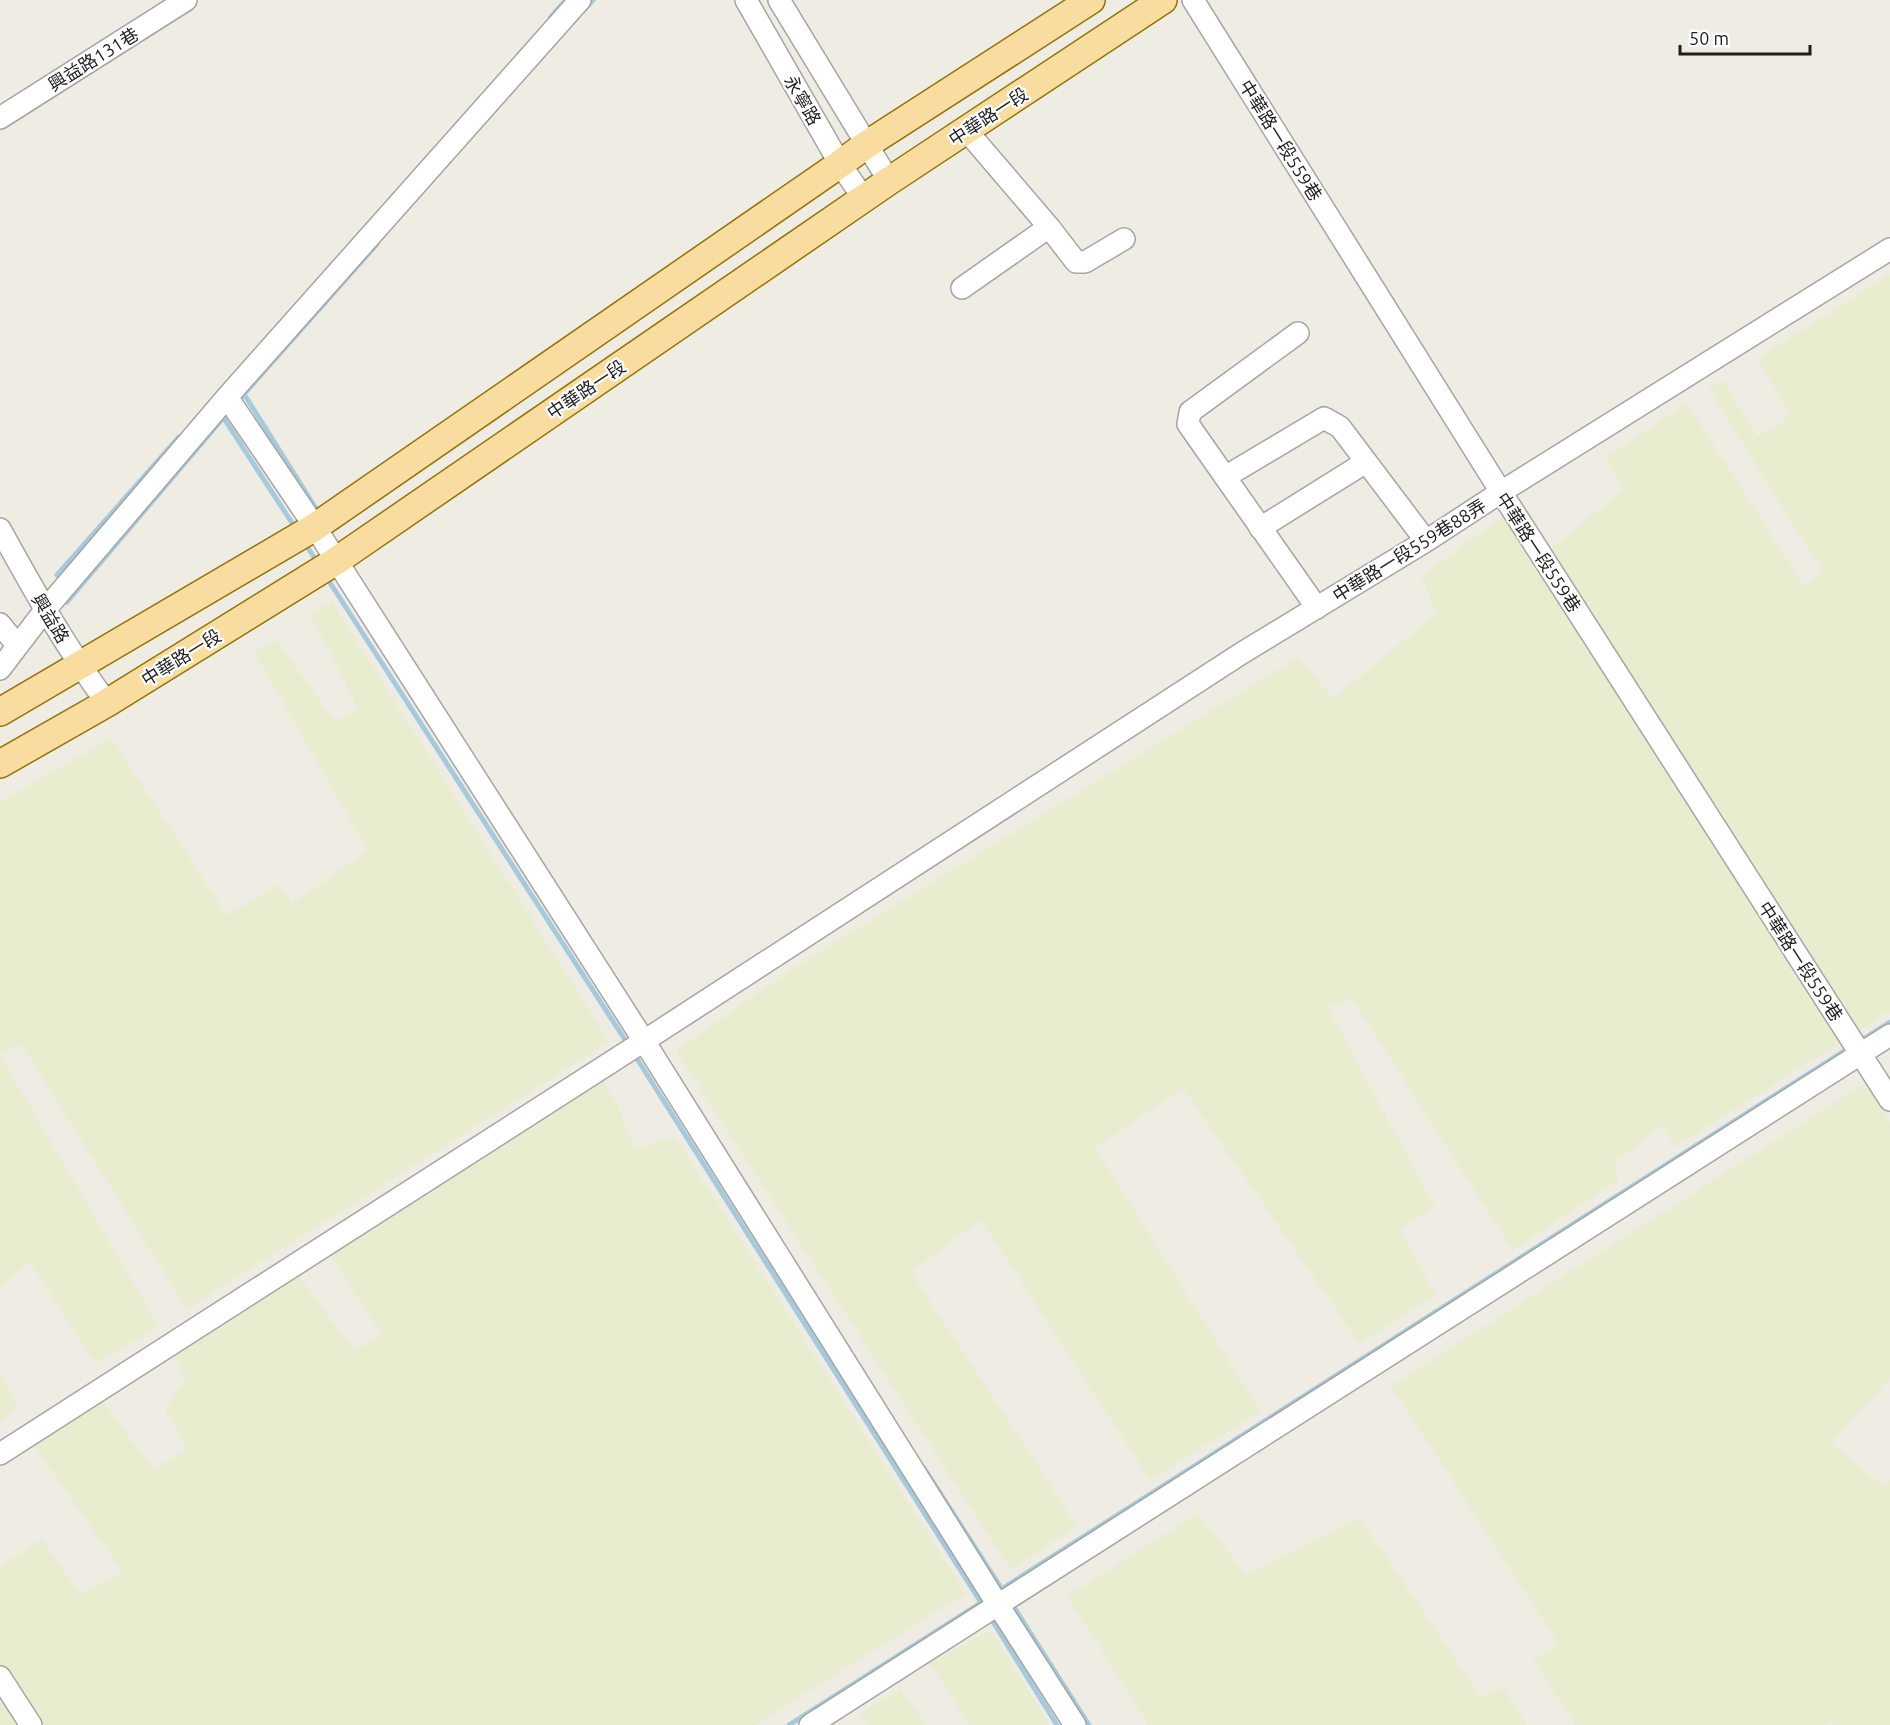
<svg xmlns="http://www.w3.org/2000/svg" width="1890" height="1725" viewBox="0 0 1890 1725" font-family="Ubuntu,'Noto Sans TC',sans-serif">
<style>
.farmland{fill:#e8edd0}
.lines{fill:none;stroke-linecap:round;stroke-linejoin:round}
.stream{stroke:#a6c9db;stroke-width:5}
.minor-casing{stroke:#a5a5a5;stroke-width:24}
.major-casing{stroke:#937405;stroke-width:30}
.minor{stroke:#fff;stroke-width:21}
.major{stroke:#f9dc9f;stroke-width:27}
.labels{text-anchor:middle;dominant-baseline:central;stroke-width:4.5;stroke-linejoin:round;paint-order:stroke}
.street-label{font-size:18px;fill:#1e1e1e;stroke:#fff}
</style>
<rect width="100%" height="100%" fill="#efece4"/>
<path class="farmland" d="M 1890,274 L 1890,1011 L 1675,1147 L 1661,1125 L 1614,1164 L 1619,1180 L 1513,1250 L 1352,999 L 1328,1008 L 1435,1207 L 1400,1230 L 1436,1295 L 1360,1344 L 1183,1088 L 1095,1148 L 1260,1411 L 1150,1480 L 981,1220 L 911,1272 L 1077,1526 L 1011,1570 L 676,1051 L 792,969 L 1298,657 L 1333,699 L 1437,613 L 1421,576 L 1508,514 L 1535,562 L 1624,489 L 1606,458 L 1687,403 L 1804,586 L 1823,573 L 1709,389 L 1722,380 L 1757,436 L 1777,427 L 1790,414 L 1758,359 Z
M 332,602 L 609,1042 L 187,1309 L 21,1044 L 0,1055 L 159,1327 L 95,1363 L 30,1262 L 0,1288 L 0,802 L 111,738 L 227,915 L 279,885 L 292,904 L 368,851 L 254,652 L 276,640 L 335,722 L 358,708 L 310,614 Z
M 602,1079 L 618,1107 L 635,1149 L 675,1137 L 966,1593 L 755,1725 L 0,1725 L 0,1567 L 42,1539 L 80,1594 L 123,1573 L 30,1439 L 100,1398 L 153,1469 L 187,1449 L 165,1410 L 186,1379 L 171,1350 L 292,1266 L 354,1351 L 382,1335 L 330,1254 Z
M 1864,1084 L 1890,1122 L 1890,1378 L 1831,1443 L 1883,1486 L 1890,1480 L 1890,1725 L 1834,1725 L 1831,1722 L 1825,1725 L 1575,1725 L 1533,1659 L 1559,1644 L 1391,1386 Z
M 0,1372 L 18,1408 L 0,1422 Z
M 1198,1513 L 1246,1575 L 1360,1518 L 1480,1697 L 1503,1688 L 1527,1725 L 1149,1725 L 1067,1596 Z
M 991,1630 L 1050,1725 L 969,1725 L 930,1663 Z
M 900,1688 L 926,1725 L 868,1725 L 860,1713 Z"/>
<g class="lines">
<path class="stream" d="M 584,10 L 593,0
M 551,17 L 566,0
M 244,394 L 320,515
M 236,403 L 377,244
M 223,417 L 296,529
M 304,542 L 317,562
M 57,575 L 179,437
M 325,575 L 629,1046
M 67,602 L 224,417
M 1857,1043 L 1890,1022
M 634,1054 L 985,1609
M 924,1468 L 1005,1594
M 1000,1590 L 1849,1048
M 1010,1601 L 1089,1725
M 990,1617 L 1057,1725
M 789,1725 L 982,1602"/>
<g class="minor-casing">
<path id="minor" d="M 746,0 L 840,164 L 864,199
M 779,0 L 889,181
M 1193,0 L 1501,492 L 1890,1100
M 0,118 L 186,0
M 966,130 L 1049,227 L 1076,262 L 1085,262 L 1124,239
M 962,288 L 1049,227
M 1298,333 L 1190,412 L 1188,424 L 1317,608
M 227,397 L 315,527 L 644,1041 L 998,1605 L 1075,1725
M 1225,477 L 1324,418 L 1340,427 L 1426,541
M 1260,528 L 1366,462
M 0,529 C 33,589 66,648 107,703
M 0,624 L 17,645
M 0,669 L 45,610 L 227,397 L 580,0
M 0,1454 L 644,1041 L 1242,653 L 1426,541 L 1501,492 L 1890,249
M 0,1677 L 31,1725
M 810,1725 L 1890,1035"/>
</g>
<g class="major-casing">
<path id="major" d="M 0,712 L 315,527 L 840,164 L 866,145 L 1091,0
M 0,764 L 107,703 L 336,561 L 889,181 L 1163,0"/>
</g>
<use href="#minor" class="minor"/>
<use href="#major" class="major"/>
</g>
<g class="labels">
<g class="street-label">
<text transform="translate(93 59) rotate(-32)">興益路131巷</text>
<text transform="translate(803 100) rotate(60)">永寧路</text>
<text transform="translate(988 116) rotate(-33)">中華路一段</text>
<text transform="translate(1281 140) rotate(58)">中華路一段559巷</text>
<text transform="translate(586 389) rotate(-34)">中華路一段</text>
<text transform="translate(1409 550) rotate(-32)">中華路一段559巷88弄</text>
<text transform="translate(1539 552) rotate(57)">中華路一段559巷</text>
<text transform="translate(51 618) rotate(59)">興益路</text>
<text transform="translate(181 657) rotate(-32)">中華路一段</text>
<text transform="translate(1801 961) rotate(57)">中華路一段559巷</text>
</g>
</g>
<path d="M1680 45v9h130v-9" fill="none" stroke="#1e1e1e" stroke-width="3"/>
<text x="1689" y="45" font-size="18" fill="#1e1e1e" stroke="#ffffff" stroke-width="4.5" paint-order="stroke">50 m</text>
</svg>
